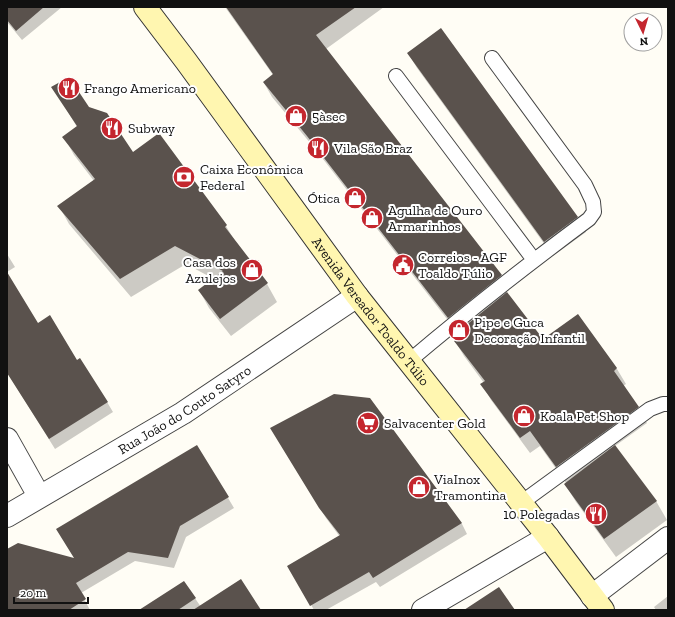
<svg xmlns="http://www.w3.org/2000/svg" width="675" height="617" viewBox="0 0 675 617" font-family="'Zilla Slab',serif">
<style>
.shadow{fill:#0003}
.building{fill:#5a524d}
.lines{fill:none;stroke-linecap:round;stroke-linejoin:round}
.service-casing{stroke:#444;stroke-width:16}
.minor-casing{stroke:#444;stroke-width:24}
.secondary-casing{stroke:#333;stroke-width:24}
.service{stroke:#fff;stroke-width:14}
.minor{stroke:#fff;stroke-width:22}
.secondary{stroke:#fff6b0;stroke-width:22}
.labels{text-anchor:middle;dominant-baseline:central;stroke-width:4;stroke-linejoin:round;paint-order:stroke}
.poi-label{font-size:14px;fill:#111;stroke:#fff;text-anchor:start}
.street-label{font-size:14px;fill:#111;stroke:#fff}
</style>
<rect width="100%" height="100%" fill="#fffdf5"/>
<path class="shadow" d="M 7,7 L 62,7 L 22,40 L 7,22 Z
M 225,7 L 384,7 L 326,49 L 501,275 L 509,290 L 506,292 L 543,340 L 578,315 L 617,369 L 626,384 L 623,386 L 647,423 L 615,446 L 656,501 L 667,520 L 616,557 L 576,502 L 565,484 L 566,483 L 540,446 L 530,453 L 491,400 L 482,384 L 484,383 L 464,356 L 455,341 L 462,336 L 459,330 L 457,332 L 316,150 L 272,97 L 264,83 L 273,75 Z
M 408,53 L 577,217 L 586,232 L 553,256 L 417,68 Z
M 53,87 L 88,107 L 133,153 L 159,135 L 226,226 L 235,241 L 267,284 L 277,302 L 231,336 L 209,308 L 199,290 L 214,279 L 186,264 L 131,297 L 69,224 L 59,206 L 94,181 L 74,155 L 64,137 L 77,127 Z
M 7,254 L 15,267 L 7,272 Z
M 7,274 L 38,324 L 77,361 L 107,402 L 113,412 L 55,449 L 7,372 Z
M 370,399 L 462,524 L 467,534 L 380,587 L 376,582 L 326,610 L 314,610 L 289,566 L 340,537 L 326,518 L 277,438 Z
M 197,446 L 234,508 L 186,537 L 174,568 L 135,561 L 81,593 L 90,610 L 7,610 L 7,550 L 76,560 Z
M 184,582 L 203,610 L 154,610 Z
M 668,596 L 668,610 L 656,610 L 654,607 Z"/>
<path class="building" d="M 7,7 L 44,7 L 16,31 L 7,20 Z
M 226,7 L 356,7 L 316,35 L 502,275 L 448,318 L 307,136 L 263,82 L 273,74 Z
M 441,28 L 578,217 L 544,242 L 407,53 Z
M 69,77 L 89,107 L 107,113 L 133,152 L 159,133 L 227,225 L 225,227 L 268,283 L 220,319 L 198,290 L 223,271 L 175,246 L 120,279 L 57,206 L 95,179 L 62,137 L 77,126 L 51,87 Z
M 7,272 L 38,323 L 50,315 L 77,360 L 80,358 L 108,402 L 49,439 L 7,373 Z
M 507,292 L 543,339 L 578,314 L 617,368 L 614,371 L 639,407 L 556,467 L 530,431 L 520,438 L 480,384 L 485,381 L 454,341 L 462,335 L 459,331 Z
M 334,394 L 370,398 L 462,523 L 373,578 L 369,572 L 310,606 L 287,566 L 340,535 L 319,508 L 270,428 Z
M 197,445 L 229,497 L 180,526 L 168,558 L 128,552 L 76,583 L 86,599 L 69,610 L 7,610 L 7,549 L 18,543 L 74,558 L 56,529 Z
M 615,445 L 657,501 L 604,539 L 564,484 Z
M 241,579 L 261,610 L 193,610 Z
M 184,581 L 196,598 L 178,610 L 139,610 Z
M 499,587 L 515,610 L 464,610 Z"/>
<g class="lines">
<g class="service-casing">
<path id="service" d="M 396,76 L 534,260
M 408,362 C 467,312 527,265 589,219 L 594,212 L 593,202 L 585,185 L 492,58
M 521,503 L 650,409 L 663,404 L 668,404"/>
</g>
<g class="minor-casing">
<g id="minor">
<path d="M 7,439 L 39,496"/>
<path id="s1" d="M 7,516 L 183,413 L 357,296"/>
<path d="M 592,596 L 668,538"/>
<path d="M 423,610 L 548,537"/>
</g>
</g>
<g class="secondary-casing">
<g id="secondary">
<path id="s2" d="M 145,7 L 186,61 L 357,296 L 548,537 L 603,610"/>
</g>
</g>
<use href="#service" class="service"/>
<use href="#minor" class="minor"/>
<use href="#secondary" class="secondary"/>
</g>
<defs>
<g id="restaurant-disc" transform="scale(1.15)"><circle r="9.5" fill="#c4262e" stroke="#fff"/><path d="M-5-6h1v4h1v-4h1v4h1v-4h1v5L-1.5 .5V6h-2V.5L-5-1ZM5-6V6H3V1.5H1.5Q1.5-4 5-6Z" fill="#fff"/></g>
<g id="shop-disc" transform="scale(1.15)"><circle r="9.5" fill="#c4262e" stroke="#fff"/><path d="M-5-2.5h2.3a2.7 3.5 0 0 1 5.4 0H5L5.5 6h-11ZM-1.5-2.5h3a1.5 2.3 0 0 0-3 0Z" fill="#fff"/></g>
<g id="bank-disc" transform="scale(1.15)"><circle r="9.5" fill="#c4262e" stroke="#fff"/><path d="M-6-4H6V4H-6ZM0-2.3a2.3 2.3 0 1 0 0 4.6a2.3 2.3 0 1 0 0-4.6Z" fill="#fff"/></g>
<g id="civic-disc" transform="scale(1.15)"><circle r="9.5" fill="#c4262e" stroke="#fff"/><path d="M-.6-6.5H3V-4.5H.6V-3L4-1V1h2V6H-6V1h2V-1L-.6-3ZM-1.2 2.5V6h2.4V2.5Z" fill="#fff"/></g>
<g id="supermarket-disc" transform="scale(1.15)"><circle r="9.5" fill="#c4262e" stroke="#fff"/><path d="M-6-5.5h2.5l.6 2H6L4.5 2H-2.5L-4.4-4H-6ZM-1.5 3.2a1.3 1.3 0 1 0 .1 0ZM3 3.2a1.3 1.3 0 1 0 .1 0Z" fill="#fff"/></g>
</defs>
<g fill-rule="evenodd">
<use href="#restaurant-disc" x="69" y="88"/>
<use href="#shop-disc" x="296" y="116"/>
<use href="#restaurant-disc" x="112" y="128"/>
<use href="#restaurant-disc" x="318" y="148"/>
<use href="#bank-disc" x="184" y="177"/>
<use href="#shop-disc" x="355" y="198"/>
<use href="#shop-disc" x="372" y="218"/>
<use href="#civic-disc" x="403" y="265"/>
<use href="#shop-disc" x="252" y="270"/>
<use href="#shop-disc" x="459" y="330"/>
<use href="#shop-disc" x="524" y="416"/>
<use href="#supermarket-disc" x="368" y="423"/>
<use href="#shop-disc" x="419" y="487"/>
<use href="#restaurant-disc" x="596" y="514"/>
</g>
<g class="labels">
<g class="poi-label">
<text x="84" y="88">Frango Americano</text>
<text x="312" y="116">5àsec</text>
<text x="128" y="128">Subway</text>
<text x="334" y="148">Vila São Braz</text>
<text x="200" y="169">Caixa Econômica<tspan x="200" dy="16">Federal</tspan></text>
<text x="340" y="198" text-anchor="end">Ótica</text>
<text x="388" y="210">Agulha de Ouro<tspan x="388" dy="16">Armarinhos</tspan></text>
<text x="418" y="257">Correios - AGF<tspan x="418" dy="16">Toaldo Túlio</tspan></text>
<text x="236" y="262" text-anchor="end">Casa dos<tspan x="236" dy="16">Azulejos</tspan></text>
<text x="474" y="322">Pipe e Guca<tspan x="474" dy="16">Decoração Infantil</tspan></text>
<text x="540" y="416">Koala Pet Shop</text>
<text x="384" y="423">Salvacenter Gold</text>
<text x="434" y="479">ViaInox<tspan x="434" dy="16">Tramontina</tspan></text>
<text x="580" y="514" text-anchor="end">10 Polegadas</text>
</g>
<g class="street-label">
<text stroke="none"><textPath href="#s2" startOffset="379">Avenida Vereador Toaldo Túlio</textPath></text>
<text stroke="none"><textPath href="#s1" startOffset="207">Rua João do Couto Satyro</textPath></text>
</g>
</g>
<rect width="675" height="617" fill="none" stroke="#111111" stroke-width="16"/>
<g transform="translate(643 32) rotate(175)"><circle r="19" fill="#ffffff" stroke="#a0a0a0"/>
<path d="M0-3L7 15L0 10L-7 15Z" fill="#c4262e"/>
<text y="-6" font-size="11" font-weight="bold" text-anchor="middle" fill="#111111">N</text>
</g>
<path d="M14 597v6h74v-6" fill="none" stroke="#111111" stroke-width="2"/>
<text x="20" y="597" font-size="12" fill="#111111" stroke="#ffffff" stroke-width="3" paint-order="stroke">20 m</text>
</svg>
